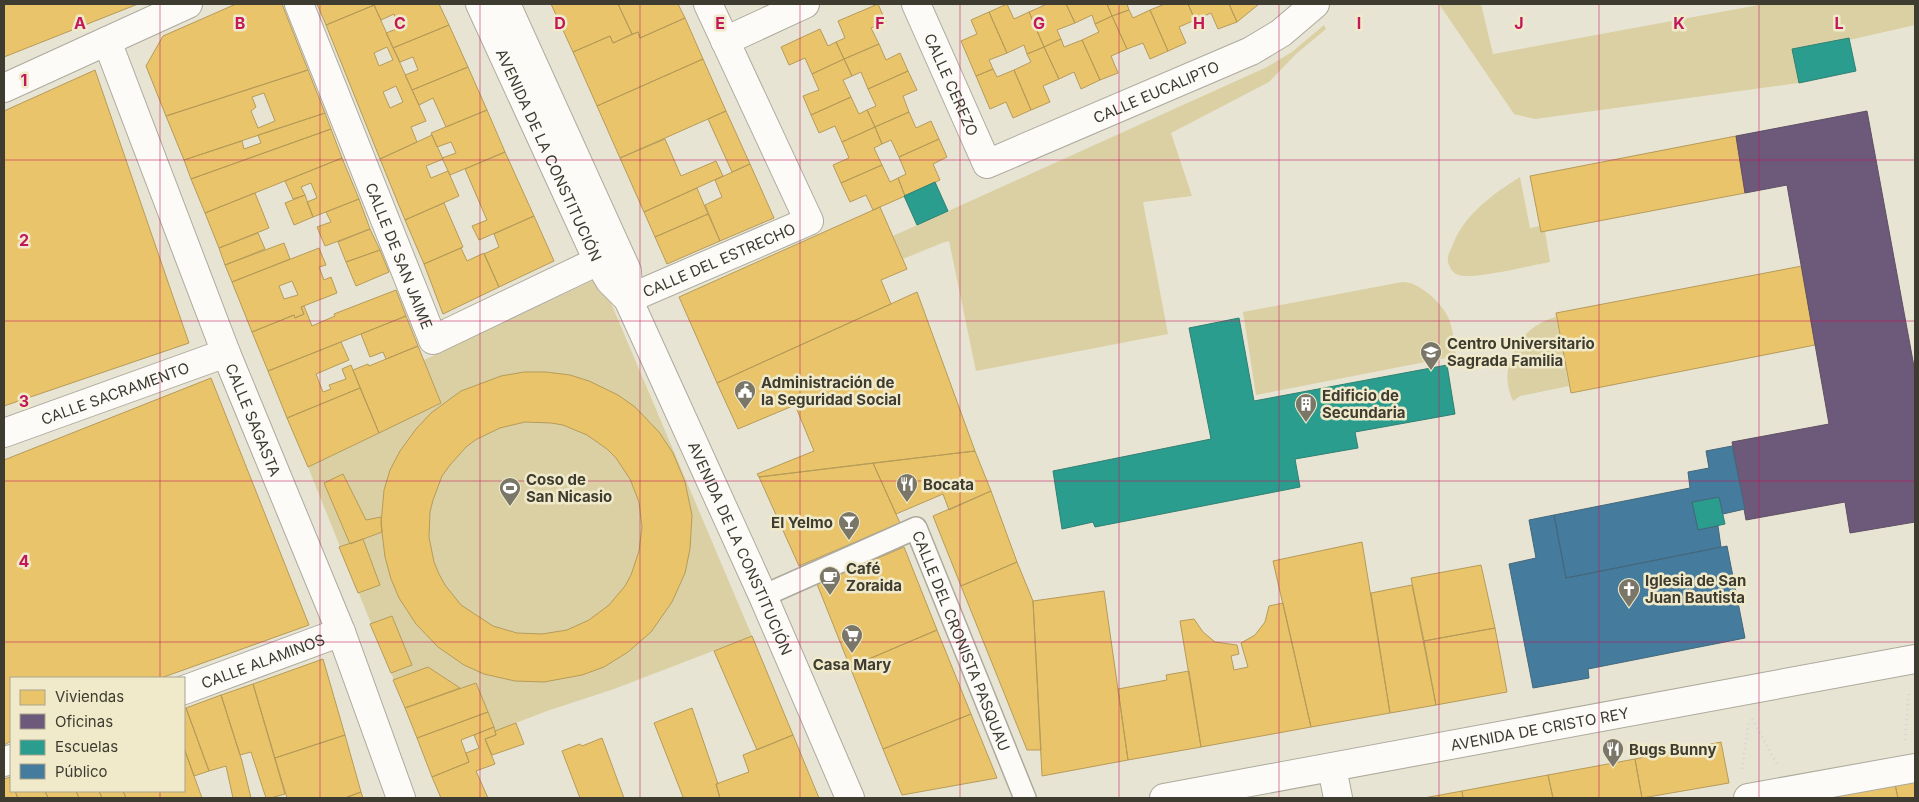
<svg xmlns="http://www.w3.org/2000/svg" width="1919" height="802" viewBox="0 0 1919 802" font-family="Inter,sans-serif">
<style>
.green{fill:#dad0a4}
.homes{fill:#e9c46a;stroke:#b69b59;fill-rule:evenodd}
.offices{fill:#6d597a;stroke:#5f5064}
.schools{fill:#2a9d8f;stroke:#308072}
.public{fill:#457b9d;stroke:#43687c}
.lines{fill:none;stroke-linecap:round;stroke-linejoin:round}
.pedestrian-casing{stroke:#adaa9d;stroke-width:24}
.minor-casing{stroke:#adaa9d;stroke-width:30}
.tertiary-casing{stroke:#adaa9d;stroke-width:30}
.path{stroke:#d5d5d0;stroke-width:3;stroke-dasharray:1 4;stroke-linecap:butt}
.pedestrian{stroke:#fcfbf8;stroke-width:21}
.minor{stroke:#fcfbf8;stroke-width:28}
.tertiary{stroke:#fcfbf8;stroke-width:28}
.grid{fill:none;stroke:#c2185b;stroke-width:1;stroke-opacity:0.55}
.labels{text-anchor:middle;dominant-baseline:central;stroke-width:5;stroke-linejoin:round;paint-order:stroke}
.street-label{font-size:15px;fill:#3e3c30;stroke:#f0eacb}
.poi-label{font-size:15px;font-weight:bold;fill:#3e3c30;stroke:#f0eacb;text-anchor:start}
.grid-label{font-size:16px;text-anchor:middle;font-weight:bold;fill:#c2185b;stroke:#f0eacb;stroke-width:5;stroke-linejoin:round;paint-order:stroke}
</style>
<rect width="100%" height="100%" fill="#e8e4d3"/>
<path class="green" d="M 1439,4 L 1481,4 L 1493,54 L 1764,4 L 1915,4 L 1915,25 L 1849,40 L 1848,38 L 1792,49 L 1799,83 L 1535,119 L 1514,114 Z
M 1324,25 L 1326,29 L 1296,54 L 1269,82 L 1171,133 L 1192,196 L 1143,202 L 1168,334 L 976,371 L 949,241 L 942,243 L 903,259 L 893,236 L 1267,67 L 1292,52 Z
M 1520,177 L 1530,228 L 1540,226 L 1541,232 L 1545,231 L 1550,262 C 1532,265 1473,280 1459,275 C 1454,274 1451,270 1449,265 C 1446,258 1449,253 1452,247 C 1463,215 1493,194 1520,177 Z
M 600,277 L 752,636 L 614,689 L 547,711 L 495,731 L 476,683 L 405,708 L 308,467 L 441,403 L 424,360 Z
M 1402,282 C 1413,282 1420,287 1429,294 C 1453,315 1452,327 1456,356 L 1256,395 L 1243,312 Z
M 1556,317 L 1569,386 L 1520,396 L 1513,401 C 1496,366 1520,326 1556,317 Z"/>
<path class="homes" d="M 4,4 L 138,4 L 4,57 Z
M 236,4 L 282,4 L 308,70 L 166,116 L 146,66 L 163,36 Z
M 317,4 L 377,4 L 326,25 Z
M 377,4 L 439,4 L 449,25 L 393,48 L 386,33 L 399,28 L 394,14 L 381,20 L 374,5 Z
M 551,4 L 618,4 L 632,34 L 613,43 L 610,36 L 573,52 Z
M 618,4 L 678,4 L 685,18 L 640,38 L 638,32 L 632,34 Z
M 878,4 L 886,22 L 871,28 L 879,44 L 844,59 L 836,42 L 845,38 L 838,21 Z
M 1007,4 L 1014,19 L 1029,12 L 1044,47 L 1027,54 L 1024,45 L 1007,53 L 989,12 Z
M 1044,4 L 1066,4 L 1075,23 L 1057,30 L 1061,39 L 1044,47 L 1029,12 L 1045,5 Z
M 1066,4 L 1107,4 L 1112,16 L 1095,24 L 1092,15 L 1075,23 Z
M 1107,4 L 1127,4 L 1129,10 L 1112,16 Z
M 1165,4 L 1188,4 L 1195,20 L 1179,27 L 1186,43 L 1168,51 L 1150,10 Z
M 1188,4 L 1229,4 L 1237,22 L 1218,29 L 1211,13 L 1195,20 Z
M 1229,4 L 1259,4 L 1237,22 Z
M 374,5 L 426,121 L 411,127 L 417,142 L 380,159 L 326,25 ZM 387,47 L 393,60 L 379,66 L 374,53 ZM 396,86 L 403,102 L 390,108 L 383,92 Z
M 1129,10 L 1133,18 L 1150,10 L 1168,51 L 1150,59 L 1143,43 L 1127,49 L 1112,16 Z
M 989,12 L 1007,53 L 989,60 L 993,69 L 976,76 L 961,41 L 977,34 L 971,20 Z
M 1112,16 L 1127,49 L 1111,56 L 1118,73 L 1100,80 L 1082,40 L 1099,32 L 1095,24 Z
M 685,18 L 703,59 L 597,106 L 573,52 L 610,36 L 613,43 L 638,32 L 640,38 Z
M 449,25 L 468,67 L 412,90 L 405,75 L 418,70 L 413,57 L 400,62 L 393,48 Z
M 820,29 L 828,46 L 836,42 L 844,59 L 812,74 L 805,58 L 789,65 L 781,47 Z
M 1061,39 L 1064,47 L 1082,40 L 1100,80 L 1081,89 L 1074,72 L 1059,79 L 1044,47 Z
M 879,44 L 886,60 L 900,53 L 908,71 L 868,89 L 861,72 L 852,76 L 844,59 Z
M 1044,47 L 1059,79 L 1043,86 L 1050,102 L 1031,110 L 1014,70 L 1031,62 L 1027,54 Z
M 703,59 L 726,111 L 620,158 L 597,106 Z
M 844,59 L 852,76 L 843,80 L 851,97 L 811,115 L 803,96 L 819,90 L 812,74 Z
M 468,67 L 487,110 L 446,127 L 433,98 L 419,105 L 412,90 Z
M 993,69 L 997,77 L 1014,70 L 1031,110 L 1013,118 L 1006,102 L 990,109 L 976,76 Z
M 95,70 L 189,343 L 4,406 L 4,111 Z
M 308,70 L 325,113 L 184,160 L 166,116 ZM 264,93 L 275,121 L 258,128 L 251,111 L 256,107 L 252,97 Z
M 908,71 L 917,90 L 903,96 L 909,112 L 875,127 L 867,110 L 876,106 L 868,89 Z
M 851,97 L 859,114 L 867,110 L 875,127 L 842,142 L 835,126 L 819,133 L 811,115 Z
M 487,110 L 505,152 L 450,175 L 442,158 L 456,153 L 451,142 L 437,147 L 431,133 Z
M 726,111 L 750,164 L 732,172 L 708,119 Z
M 909,112 L 916,128 L 931,121 L 939,139 L 899,157 L 891,140 L 882,144 L 875,127 Z
M 325,113 L 331,129 L 191,179 L 184,160 L 242,141 L 244,149 L 261,143 L 258,135 Z
M 875,127 L 882,144 L 874,148 L 882,165 L 841,183 L 833,165 L 849,158 L 842,142 Z
M 331,129 L 342,158 L 205,213 L 191,179 Z
M 432,135 L 443,159 L 426,166 L 431,178 L 448,171 L 459,196 L 405,220 L 380,159 Z
M 1736,136 L 1745,193 L 1541,232 L 1530,176 Z
M 665,139 L 681,176 L 716,161 L 723,176 L 644,212 L 620,158 Z
M 939,139 L 947,157 L 933,164 L 940,180 L 905,196 L 898,178 L 906,174 L 899,157 Z
M 505,152 L 534,216 L 479,240 L 472,226 L 487,220 L 465,169 Z
M 342,158 L 359,199 L 313,217 L 307,202 L 317,198 L 311,183 L 301,187 L 305,195 L 293,199 L 285,181 Z
M 750,164 L 774,218 L 720,241 L 705,205 L 722,197 L 715,180 Z
M 882,165 L 890,182 L 898,178 L 905,196 L 873,210 L 866,195 L 850,202 L 841,183 Z
M 697,188 L 708,214 L 655,237 L 644,212 Z
M 255,193 L 269,228 L 219,248 L 205,213 Z
M 305,195 L 313,217 L 294,225 L 285,203 Z
M 359,199 L 370,229 L 325,246 L 317,227 L 331,222 L 326,212 Z
M 444,203 L 463,247 L 424,264 L 405,220 Z
M 880,207 L 907,269 L 881,280 L 891,304 L 717,383 L 679,297 Z
M 708,214 L 720,241 L 667,264 L 655,237 Z
M 534,216 L 554,261 L 499,287 L 484,254 L 499,247 L 494,234 Z
M 370,229 L 380,250 L 346,262 L 338,242 Z
M 258,233 L 265,249 L 225,265 L 219,248 Z
M 284,243 L 290,259 L 232,282 L 225,265 Z
M 319,248 L 326,265 L 319,267 L 324,280 L 331,277 L 337,293 L 301,307 L 304,314 L 295,318 L 294,315 L 252,332 L 232,282 ZM 292,281 L 298,295 L 284,299 L 279,286 Z
M 461,248 L 467,261 L 484,253 L 499,287 L 443,314 L 424,264 Z
M 380,250 L 389,272 L 356,286 L 346,262 Z
M 1802,266 L 1815,345 L 1571,393 L 1556,313 Z
M 396,290 L 406,316 L 268,371 L 252,332 L 294,315 L 295,318 L 304,314 L 301,307 L 304,306 L 312,326 L 335,316 L 334,314 Z
M 917,292 L 975,451 L 759,477 L 757,474 L 814,451 L 795,405 L 738,429 L 717,383 Z
M 406,316 L 418,346 L 386,359 L 383,352 L 370,357 L 361,334 Z
M 341,342 L 349,360 L 316,374 L 323,392 L 331,389 L 329,385 L 346,379 L 342,369 L 351,365 L 360,388 L 287,418 L 268,371 Z
M 418,346 L 441,403 L 379,433 L 353,370 L 368,364 L 369,366 Z
M 524,372 L 546,372 L 570,375 L 589,381 L 618,395 L 635,407 L 659,432 L 673,453 L 685,482 L 692,515 L 690,549 L 685,573 L 672,602 L 651,632 L 628,652 L 604,667 L 582,675 L 544,682 L 515,681 L 484,674 L 464,665 L 438,647 L 416,624 L 399,598 L 391,579 L 385,557 L 381,524 L 384,490 L 390,470 L 400,451 L 416,429 L 431,413 L 461,391 L 501,376 ZM 525,422 L 551,423 L 563,425 L 587,435 L 607,449 L 616,458 L 630,479 L 639,502 L 642,527 L 639,551 L 631,575 L 625,586 L 609,605 L 589,620 L 567,630 L 542,634 L 517,633 L 493,626 L 461,605 L 445,585 L 439,574 L 434,562 L 429,537 L 430,512 L 433,500 L 442,476 L 450,465 L 467,446 L 477,439 L 500,428 Z
M 211,378 L 309,625 L 161,678 L 11,678 L 11,741 L 4,745 L 4,460 Z
M 360,388 L 379,433 L 308,467 L 287,418 Z
M 975,451 L 991,491 L 949,510 L 943,494 L 896,514 L 873,463 Z
M 873,463 L 900,523 L 799,566 L 759,477 Z
M 343,474 L 366,520 L 381,517 L 382,532 L 350,544 L 324,483 Z
M 991,491 L 1017,562 L 961,586 L 933,516 Z
M 363,539 L 380,585 L 358,593 L 339,547 Z
M 1362,542 L 1390,713 L 1311,727 L 1273,561 Z
M 904,547 L 937,630 L 850,667 L 817,584 Z
M 1017,562 L 1033,601 L 1041,750 L 1027,750 L 961,586 Z
M 1481,565 L 1495,628 L 1424,641 L 1411,578 Z
M 1412,585 L 1436,705 L 1390,713 L 1371,593 Z
M 1104,591 L 1128,760 L 1042,776 L 1033,601 Z
M 1283,603 L 1311,727 L 1201,747 L 1180,621 L 1194,619 L 1203,632 L 1215,642 L 1237,645 L 1239,654 L 1231,656 L 1234,670 L 1248,667 L 1241,643 L 1255,635 L 1265,622 L 1269,606 Z
M 392,616 L 412,665 L 391,673 L 370,624 Z
M 1495,628 L 1507,692 L 1436,705 L 1424,641 Z
M 937,630 L 971,714 L 883,749 L 850,667 Z
M 752,636 L 793,735 L 757,750 L 714,651 Z
M 323,659 L 345,735 L 275,758 L 253,684 Z
M 428,667 L 460,688 L 405,708 L 393,680 Z
M 1189,671 L 1201,747 L 1128,760 L 1118,689 L 1167,680 L 1166,675 Z
M 476,683 L 488,712 L 417,738 L 405,708 Z
M 253,684 L 285,794 L 271,798 L 266,798 L 251,752 L 240,755 L 221,695 Z
M 221,695 L 242,761 L 251,798 L 233,798 L 226,766 L 209,771 L 186,708 Z
M 186,708 L 209,771 L 194,776 L 184,748 L 184,709 Z
M 692,708 L 718,784 L 716,784 L 720,798 L 679,798 L 683,797 L 654,723 Z
M 488,712 L 494,727 L 461,740 L 469,762 L 432,777 L 417,738 Z
M 971,714 L 997,778 L 902,795 L 883,749 Z
M 516,723 L 524,744 L 492,755 L 485,739 L 496,735 L 495,731 Z
M 494,727 L 496,735 L 485,739 L 495,764 L 476,771 L 488,798 L 441,798 L 432,777 L 469,762 L 466,753 L 479,748 L 474,735 Z
M 345,735 L 361,792 L 345,798 L 287,798 L 275,758 Z
M 793,735 L 819,798 L 720,798 L 716,784 L 749,772 L 743,755 Z
M 602,738 L 624,798 L 580,798 L 562,751 L 580,744 L 582,746 Z
M 1721,742 L 1729,783 L 1642,798 L 1635,759 Z
M 184,748 L 202,798 L 126,798 L 123,791 L 184,791 Z
M 1635,759 L 1642,798 L 1553,798 L 1548,775 Z
M 1548,775 L 1553,798 L 1463,798 L 1462,791 Z
M 10,777 L 11,791 L 15,791 L 18,798 L 4,798 L 4,779 Z
M 1915,780 L 1915,798 L 1898,798 L 1895,784 Z
M 1895,784 L 1898,798 L 1819,798 Z
M 15,791 L 45,791 L 48,798 L 18,798 Z
M 45,791 L 76,791 L 79,798 L 48,798 Z
M 76,791 L 99,791 L 102,798 L 79,798 Z
M 99,791 L 123,791 L 126,798 L 102,798 Z
M 1462,791 L 1463,798 L 1424,798 Z
M 361,792 L 363,798 L 345,798 Z"/>
<path class="offices" d="M 1867,111 L 1915,372 L 1915,522 L 1850,533 L 1845,502 L 1746,520 L 1732,442 L 1829,424 L 1787,185 L 1745,193 L 1736,136 Z"/>
<path class="schools" d="M 1849,38 L 1856,71 L 1799,83 L 1792,49 Z
M 935,182 L 948,211 L 917,225 L 904,196 Z
M 1239,318 L 1254,401 L 1447,365 L 1455,414 L 1355,432 L 1358,448 L 1295,459 L 1300,487 L 1095,527 L 1093,522 L 1062,529 L 1053,471 L 1211,439 L 1189,328 Z
M 1719,497 L 1725,524 L 1698,530 L 1692,502 Z"/>
<path class="public" d="M 1732,446 L 1745,509 L 1723,514 L 1719,497 L 1692,502 L 1698,530 L 1718,526 L 1721,547 L 1566,578 L 1554,515 L 1690,488 L 1688,472 L 1709,468 L 1706,451 Z
M 1554,515 L 1566,578 L 1727,546 L 1745,638 L 1588,669 L 1589,678 L 1533,688 L 1509,564 L 1536,558 L 1529,520 Z"/>
<g class="lines">
<g class="pedestrian-casing">
<g id="pedestrian">
<path id="s1" d="M 763,596 L 916,528 L 1025,798"/>
</g>
</g>
<g class="minor-casing">
<g id="minor">
<path id="s2" d="M 299,4 L 433,340 L 598,261"/>
<path id="s3" d="M 480,4 L 598,261 L 610,281 L 628,299 L 763,596 L 850,798"/>
<path d="M 506,4 L 627,271 L 628,299"/>
<path id="s4" d="M 916,4 L 987,164 L 1251,51 L 1281,33 L 1315,4"/>
<path id="s5" d="M 107,41 L 226,353 L 341,632 L 401,798"/>
<path d="M 725,41 L 805,4"/>
<path d="M 4,88 L 188,4"/>
<path id="s6" d="M 628,299 L 809,221 L 708,4"/>
<path id="s7" d="M 4,433 L 226,353"/>
<path id="s8" d="M 184,690 L 341,632"/>
<path d="M 4,762 L 11,759"/>
<path d="M 1332,768 L 1338,798"/>
<path d="M 1748,798 L 1915,768"/>
</g>
</g>
<g class="tertiary-casing">
<g id="tertiary">
<path id="s9" d="M 1164,798 L 1915,659"/>
</g>
</g>
<path class="path" d="M 1752,719 L 1777,764
M 1905,740 L 1909,691
M 1742,769 L 1749,721"/>
<use href="#pedestrian" class="pedestrian"/>
<use href="#minor" class="minor"/>
<use href="#tertiary" class="tertiary"/>
</g>
<path class="grid" d="M 160,4 L 160,678M 320,4 L 320,798M 480,4 L 480,798M 640,4 L 640,798M 800,4 L 800,798M 960,4 L 960,798M 1119,4 L 1119,798M 1279,4 L 1279,798M 1439,4 L 1439,798M 1599,4 L 1599,798M 1759,4 L 1759,798M 4,160 L 1915,160M 4,321 L 1915,321M 4,481 L 1915,481M 4,642 L 1915,642M 160,791 L 160,798"/>
<defs>
<g id="university-pin" transform="scale(1.125)"><path d="M0 17L-7.5 6A9.5 9.5 0 1 1 7.5 6Z" fill="#7a7769" stroke="#f0eacb"/><path d="M0-5L7-2L0 1L-7-2ZM-4 1L0 2.5L4 1V4Q0 6-4 4Z" fill="#fff"/></g>
<g id="civic-pin" transform="scale(1.125)"><path d="M0 17L-7.5 6A9.5 9.5 0 1 1 7.5 6Z" fill="#7a7769" stroke="#f0eacb"/><path d="M-.6-6.5H3V-4.5H.6V-3L4-1V1h2V6H-6V1h2V-1L-.6-3ZM-1.2 2.5V6h2.4V2.5Z" fill="#fff"/></g>
<g id="building-pin" transform="scale(1.125)"><path d="M0 17L-7.5 6A9.5 9.5 0 1 1 7.5 6Z" fill="#7a7769" stroke="#f0eacb"/><path d="M-4-6H4V6H1V3H-1V6H-4ZM-2.5-4.3h1.7v1.8h-1.7ZM.8-4.3h1.7v1.8H.8ZM-2.5-1h1.7V.8h-1.7ZM.8-1h1.7V.8H.8Z" fill="#fff"/></g>
<g id="restaurant-pin" transform="scale(1.125)"><path d="M0 17L-7.5 6A9.5 9.5 0 1 1 7.5 6Z" fill="#7a7769" stroke="#f0eacb"/><path d="M-5-6h1v4h1v-4h1v4h1v-4h1v5L-1.5 .5V6h-2V.5L-5-1ZM5-6V6H3V1.5H1.5Q1.5-4 5-6Z" fill="#fff"/></g>
<g id="stadium-pin" transform="scale(1.125)"><path d="M0 17L-7.5 6A9.5 9.5 0 1 1 7.5 6Z" fill="#7a7769" stroke="#f0eacb"/><path d="M0-5a6.5 5 0 1 0 0 10a6.5 5 0 1 0 0-10ZM-3.5-1.8h7v3.6h-7Z" fill="#fff"/></g>
<g id="bar-pin" transform="scale(1.125)"><path d="M0 17L-7.5 6A9.5 9.5 0 1 1 7.5 6Z" fill="#7a7769" stroke="#f0eacb"/><path d="M-6-5H6L.8 .8V4.5H3.5V6h-7V4.5H-.8V.8Z" fill="#fff"/></g>
<g id="cafe-pin" transform="scale(1.125)"><path d="M0 17L-7.5 6A9.5 9.5 0 1 1 7.5 6Z" fill="#7a7769" stroke="#f0eacb"/><path d="M-5.5-4.5H6V0H3Q3 3.5 0 3.5H-2.5Q-5.5 3.5-5.5 0ZM3-3.2v2h1.7v-2ZM-6 4.5H4V6H-6Z" fill="#fff"/></g>
<g id="church-pin" transform="scale(1.125)"><path d="M0 17L-7.5 6A9.5 9.5 0 1 1 7.5 6Z" fill="#7a7769" stroke="#f0eacb"/><path d="M-1.2-6h2.4v3.5h3.3v2.4h-3.3V6h-2.4V-.1h-3.3v-2.4h3.3Z" fill="#fff"/></g>
<g id="supermarket-pin" transform="scale(1.125)"><path d="M0 17L-7.5 6A9.5 9.5 0 1 1 7.5 6Z" fill="#7a7769" stroke="#f0eacb"/><path d="M-6-5.5h2.5l.6 2H6L4.5 2H-2.5L-4.4-4H-6ZM-1.5 3.2a1.3 1.3 0 1 0 .1 0ZM3 3.2a1.3 1.3 0 1 0 .1 0Z" fill="#fff"/></g>
</defs>
<g fill-rule="evenodd">
<use href="#university-pin" x="1431" y="352"/>
<use href="#civic-pin" x="745" y="391"/>
<use href="#building-pin" x="1306" y="404"/>
<use href="#restaurant-pin" x="907" y="484"/>
<use href="#stadium-pin" x="510" y="488"/>
<use href="#bar-pin" x="849" y="522"/>
<use href="#cafe-pin" x="830" y="577"/>
<use href="#church-pin" x="1629" y="589"/>
<use href="#supermarket-pin" x="852" y="635"/>
<use href="#restaurant-pin" x="1613" y="749"/>
</g>
<g class="labels">
<g class="street-label">
<text stroke="none"><textPath href="#s4" startOffset="88">CALLE CEREZO</textPath></text>
<text stroke="none"><textPath href="#s4" startOffset="359">CALLE EUCALIPTO</textPath></text>
<text stroke="none"><textPath href="#s3" startOffset="166">AVENIDA DE LA CONSTITUCIÓN</textPath></text>
<text stroke="none"><textPath href="#s2" startOffset="271">CALLE DE SAN JAIME</textPath></text>
<text stroke="none"><textPath href="#s6" startOffset="99">CALLE DEL ESTRECHO</textPath></text>
<text stroke="none"><textPath href="#s7" startOffset="118">CALLE SACRAMENTO</textPath></text>
<text stroke="none"><textPath href="#s5" startOffset="406">CALLE SAGASTA</textPath></text>
<text stroke="none"><textPath href="#s3" startOffset="605">AVENIDA DE LA CONSTITUCIÓN</textPath></text>
<text stroke="none"><textPath href="#s1" startOffset="289">CALLE DEL CRONISTA PASQUAU</textPath></text>
<text stroke="none"><textPath href="#s8" startOffset="84">CALLE ALAMINOS</textPath></text>
<text stroke="none"><textPath href="#s9" startOffset="382">AVENIDA DE CRISTO REY</textPath></text>
</g>
<g class="poi-label">
<text x="1447" y="343">Centro Universitario<tspan x="1447" dy="17">Sagrada Familia</tspan></text>
<text x="761" y="382">Administración de<tspan x="761" dy="17">la Seguridad Social</tspan></text>
<text x="1322" y="395">Edificio de<tspan x="1322" dy="17">Secundaria</tspan></text>
<text x="526" y="479">Coso de<tspan x="526" dy="17">San Nicasio</tspan></text>
<text x="923" y="484">Bocata</text>
<text x="833" y="522" text-anchor="end">El Yelmo</text>
<text x="846" y="568">Café<tspan x="846" dy="17">Zoraida</tspan></text>
<text x="1645" y="580">Iglesia de San<tspan x="1645" dy="17">Juan Bautista</tspan></text>
<text x="852" y="664" text-anchor="middle">Casa Mary</text>
<text x="1629" y="749">Bugs Bunny</text>
</g>
</g>
<g class="grid-label">
<text x="80" y="29">A</text>
<text x="240" y="29">B</text>
<text x="400" y="29">C</text>
<text x="560" y="29">D</text>
<text x="720" y="29">E</text>
<text x="880" y="29">F</text>
<text x="1039" y="29">G</text>
<text x="1199" y="29">H</text>
<text x="1359" y="29">I</text>
<text x="1519" y="29">J</text>
<text x="1679" y="29">K</text>
<text x="1839" y="29">L</text>
<text x="24" y="86">1</text>
<text x="24" y="246">2</text>
<text x="24" y="407">3</text>
<text x="24" y="567">4</text>
</g>
<rect width="1919" height="802" fill="none" stroke="#3e3c30" stroke-width="10"/>
<rect x="10" y="677" width="175" height="115" fill="#f0eacb" stroke="#a9a48d"/>
<rect x="20" y="690" width="25" height="15" fill="#e9c46a" stroke="#a9a48d"/>
<text x="55" y="702" font-size="15" fill="#3e3c30">Viviendas</text>
<rect x="20" y="714" width="25" height="15" fill="#6d597a" stroke="#a9a48d"/>
<text x="55" y="727" font-size="15" fill="#3e3c30">Oficinas</text>
<rect x="20" y="740" width="25" height="15" fill="#2a9d8f" stroke="#a9a48d"/>
<text x="55" y="752" font-size="15" fill="#3e3c30">Escuelas</text>
<rect x="20" y="764" width="25" height="15" fill="#457b9d" stroke="#a9a48d"/>
<text x="55" y="777" font-size="15" fill="#3e3c30">Público</text>
</svg>
